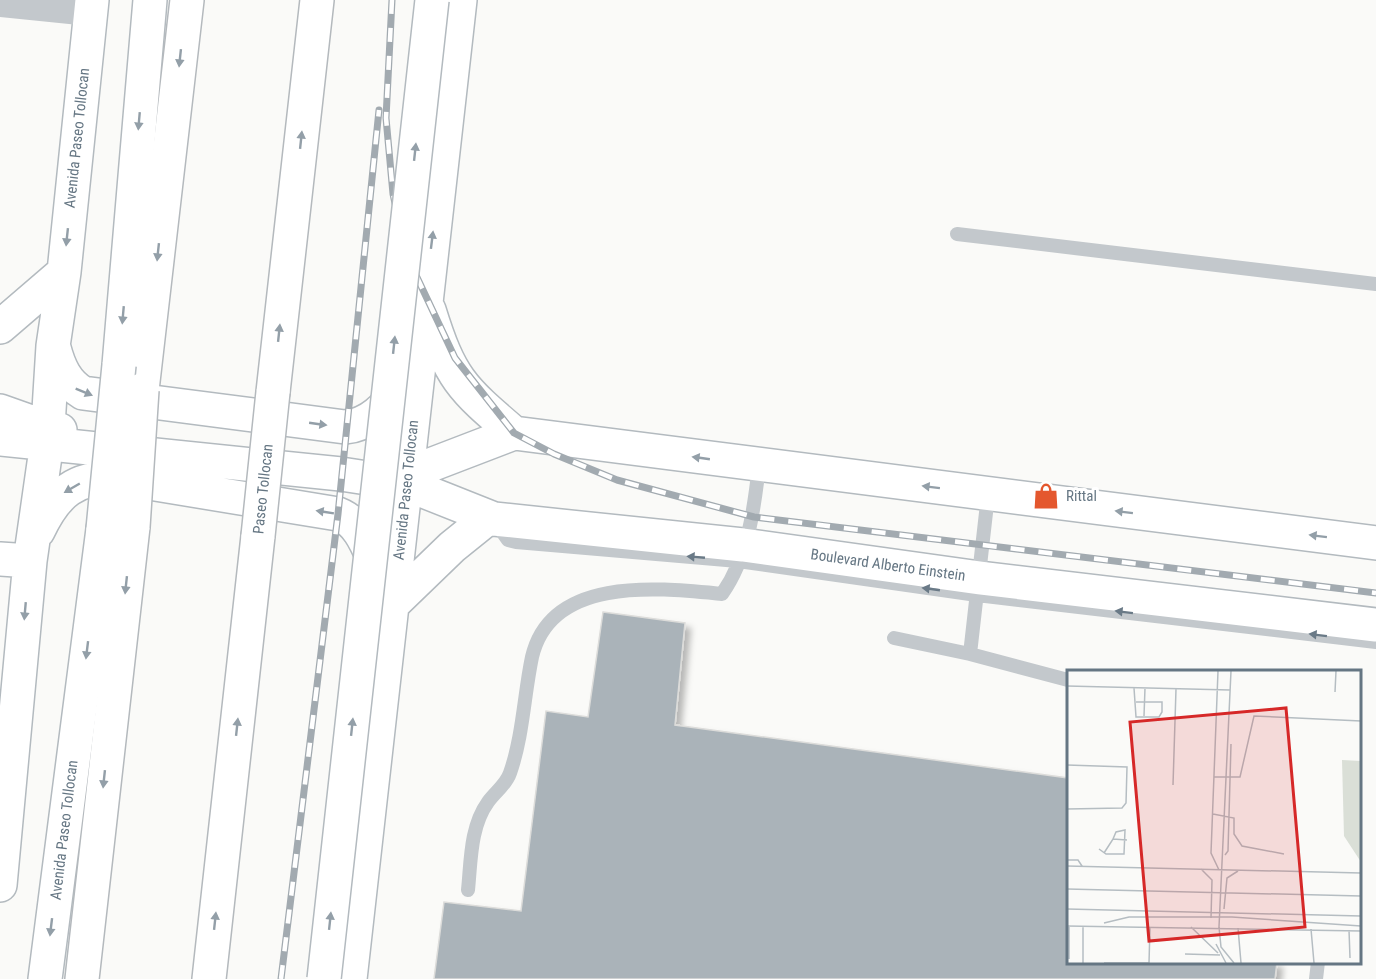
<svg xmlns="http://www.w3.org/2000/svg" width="1376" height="979" viewBox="0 0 1376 979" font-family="'Roboto Condensed',sans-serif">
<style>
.building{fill:#aab3b9;stroke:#dcdcda;stroke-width:1.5;filter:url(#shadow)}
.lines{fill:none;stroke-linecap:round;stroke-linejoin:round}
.secondary-casing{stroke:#b3babf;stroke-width:36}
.highway-casing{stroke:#b4b9bd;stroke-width:36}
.lane{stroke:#c3c8cc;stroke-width:14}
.street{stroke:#c3c8cc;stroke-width:28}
.secondary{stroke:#fff;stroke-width:33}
.highway{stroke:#fff;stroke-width:33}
.rail-casing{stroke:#a2aab0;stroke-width:7}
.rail{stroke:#fff;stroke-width:4.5;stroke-dasharray:14;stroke-linecap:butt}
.secondary-bridge-casing{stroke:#b3babf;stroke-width:36;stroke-linecap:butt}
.highway-bridge-casing{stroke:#b4b9bd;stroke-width:36;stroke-linecap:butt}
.secondary-bridge{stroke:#fff;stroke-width:33}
.highway-bridge{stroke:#fff;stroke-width:33}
.oneway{fill:#939fa8}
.oneway2{fill:#6a7a87}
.labels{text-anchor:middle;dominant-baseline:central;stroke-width:6;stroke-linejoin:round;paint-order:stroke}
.street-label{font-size:15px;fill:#657683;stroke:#fff}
.poi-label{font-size:15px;fill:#657683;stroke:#fff;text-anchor:start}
.inset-road{fill:none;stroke:#b5bdc2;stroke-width:1.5}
.view{fill:#d62828;fill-opacity:0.15;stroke:#d62828;stroke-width:3}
.inset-edge{fill:none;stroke:#657683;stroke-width:3}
</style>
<defs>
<filter id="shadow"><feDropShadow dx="5.5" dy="5.5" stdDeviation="3" flood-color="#0004"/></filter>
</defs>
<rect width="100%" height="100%" fill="#fafaf8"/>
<path class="building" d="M 603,612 L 685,623 L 675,725 L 1068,778 L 1068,962 L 1277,962 L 1275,979 L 434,979 L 444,902 L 521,911 L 546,711 L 588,717 Z"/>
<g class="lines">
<g class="secondary-casing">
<path id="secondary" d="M 429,310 C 450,378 461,388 514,433
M 0,327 L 64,272
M 54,348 C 59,367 66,383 83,393 L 345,427 C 370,425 386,407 401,387
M 119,365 L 150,0
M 0,411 L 48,428 L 60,430
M 0,439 L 341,474 L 406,484 L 494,519 L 743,545 L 980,578 L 1376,625
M 407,474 L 514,433 L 1376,543
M 38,531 C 56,493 75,476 119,478 L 338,514 C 361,523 368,548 378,569
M 0,559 L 30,561
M 394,603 L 452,547 L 488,518
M 0,885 L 30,561 L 47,442 L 53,346 L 64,272 L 92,0
M 45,979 L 103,529
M 350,979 L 460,0"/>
</g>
<g class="highway-casing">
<path id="highway" d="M 142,390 L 187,0
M 273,392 L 317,0
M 82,979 L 133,527
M 209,979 L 258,536"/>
</g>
<path class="lane" d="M 957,234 L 1376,284
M 988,495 L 970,654 L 1068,680
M 496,523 L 508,540 L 516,542 L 738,561 L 977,595 L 1376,642
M 894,638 L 970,654
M 468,890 C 471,861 470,827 488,802 C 495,792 506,785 510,773 C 523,736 524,695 532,657 C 551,575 660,588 722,594 C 748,557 754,510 759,466
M 1316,979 L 1318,962"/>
<path class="street" d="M 0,3 L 90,12"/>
<use href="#secondary" class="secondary"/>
<use href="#highway" class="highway"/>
<g class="rail-casing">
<path id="rail" d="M 392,0 L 386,118 L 393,194 L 406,254 L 455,358 L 514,433 L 554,454 L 617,480 L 754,517 L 1376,593
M 281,979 L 338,514 L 379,110"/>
</g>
<use href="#rail" class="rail"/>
<g class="secondary-bridge-casing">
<path id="secondary-bridge" d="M 103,529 L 119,365
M 324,979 L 432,0"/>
</g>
<g class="highway-bridge-casing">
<path id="highway-bridge" d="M 133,527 L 142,390
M 258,536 L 273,392"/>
</g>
<use href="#secondary-bridge" class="secondary-bridge"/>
<use href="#highway-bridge" class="highway-bridge"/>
</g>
<defs><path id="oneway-solid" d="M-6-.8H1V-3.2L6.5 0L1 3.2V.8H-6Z" transform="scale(1.5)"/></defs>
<g class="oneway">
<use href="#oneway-solid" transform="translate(180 58) rotate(96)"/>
<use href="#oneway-solid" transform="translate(139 121) rotate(95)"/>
<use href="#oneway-solid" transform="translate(301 140) rotate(-84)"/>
<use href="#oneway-solid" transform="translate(415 152) rotate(-84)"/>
<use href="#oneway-solid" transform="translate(67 237) rotate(96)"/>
<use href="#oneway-solid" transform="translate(432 240) rotate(-83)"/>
<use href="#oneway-solid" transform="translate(158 252) rotate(96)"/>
<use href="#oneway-solid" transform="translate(123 315) rotate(95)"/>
<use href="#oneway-solid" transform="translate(279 333) rotate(-84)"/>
<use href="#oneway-solid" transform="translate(394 345) rotate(-84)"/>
<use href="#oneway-solid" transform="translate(84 392) rotate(22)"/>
<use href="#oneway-solid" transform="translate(318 424) rotate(8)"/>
<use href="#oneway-solid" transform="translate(701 458) rotate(-172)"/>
<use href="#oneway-solid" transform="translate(931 487) rotate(-173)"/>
<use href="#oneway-solid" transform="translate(72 488) rotate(150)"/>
<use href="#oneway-solid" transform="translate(325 512) rotate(-171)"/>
<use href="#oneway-solid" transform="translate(1124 512) rotate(-173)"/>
<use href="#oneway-solid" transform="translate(1318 536) rotate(-173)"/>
<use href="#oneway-solid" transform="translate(126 585) rotate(96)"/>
<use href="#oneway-solid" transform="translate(25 611) rotate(95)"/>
<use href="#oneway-solid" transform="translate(87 650) rotate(97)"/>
<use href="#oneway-solid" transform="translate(237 727) rotate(-84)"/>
<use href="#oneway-solid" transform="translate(352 727) rotate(-84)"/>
<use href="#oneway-solid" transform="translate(104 779) rotate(96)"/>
<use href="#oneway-solid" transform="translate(215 921) rotate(-84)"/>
<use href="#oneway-solid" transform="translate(330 921) rotate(-84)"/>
<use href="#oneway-solid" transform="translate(51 927) rotate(97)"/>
</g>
<g class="oneway2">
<use href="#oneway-solid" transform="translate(696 557) rotate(-175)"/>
<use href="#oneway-solid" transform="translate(931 589) rotate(-172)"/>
<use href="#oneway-solid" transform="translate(1124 612) rotate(-173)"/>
<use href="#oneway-solid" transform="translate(1318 635) rotate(-173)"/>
</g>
<defs>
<g id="shop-bare" transform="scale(2.07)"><path d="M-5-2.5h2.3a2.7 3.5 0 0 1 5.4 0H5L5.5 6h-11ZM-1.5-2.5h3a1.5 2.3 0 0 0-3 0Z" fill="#e4572e" stroke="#fff" stroke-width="2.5" paint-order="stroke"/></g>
</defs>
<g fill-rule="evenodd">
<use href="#shop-bare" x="1046" y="496"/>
</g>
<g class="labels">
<g class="street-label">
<text transform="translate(77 138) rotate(-84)">Avenida Paseo Tollocan</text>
<text transform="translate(263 489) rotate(-84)">Paseo Tollocan</text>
<text transform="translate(406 490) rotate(-84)">Avenida Paseo Tollocan</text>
<text transform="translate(888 565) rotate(8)">Boulevard Alberto Einstein</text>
<text transform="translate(64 830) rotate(-83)">Avenida Paseo Tollocan</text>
</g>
<g class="poi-label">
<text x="1066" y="496">Rittal</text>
</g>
</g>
<g transform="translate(1067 670)">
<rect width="294" height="294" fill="#fafaf8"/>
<path d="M 275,90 L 294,91 L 294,192 L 277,166 Z" fill="#dadfd7"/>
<path class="inset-road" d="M 151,1 L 144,183 L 152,200M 164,1 L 152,257 L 154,277 L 167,293M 0,16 L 163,20M 67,18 L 69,47 L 92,47 L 95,42 L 95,32 L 69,32M 268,22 L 269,1M 77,46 L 78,18M 0,95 L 60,97 L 59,133 L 55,138 L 0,139M 147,107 L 173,107 L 187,46 L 294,51M 106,115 L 109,19M 146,144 L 167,148 L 167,164 L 175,176 L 217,184M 32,179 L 39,184 L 57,184 L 58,160 L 49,162 L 46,169M 37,183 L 46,169 L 60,170M 158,185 L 161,181 L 164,74M 0,190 L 11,190 L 15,196M 0,196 L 294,203M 134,199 L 145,210 L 144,248M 0,219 L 294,226M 0,239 L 294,246M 157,239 L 160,208 L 171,201M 37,253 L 62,247 L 165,247 L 294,256M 0,256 L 294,261M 2,256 L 2,289M 16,256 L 16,293M 124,257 L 151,283M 171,258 L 174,293M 244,259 L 247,293M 282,260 L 283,288M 149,274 L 159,293M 118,284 L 153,285M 37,293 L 82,293M 82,293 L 83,257"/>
<path class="view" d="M 219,38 L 238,257 L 82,271 L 63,52 Z"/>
<rect width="294" height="294" class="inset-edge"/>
</g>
</svg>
